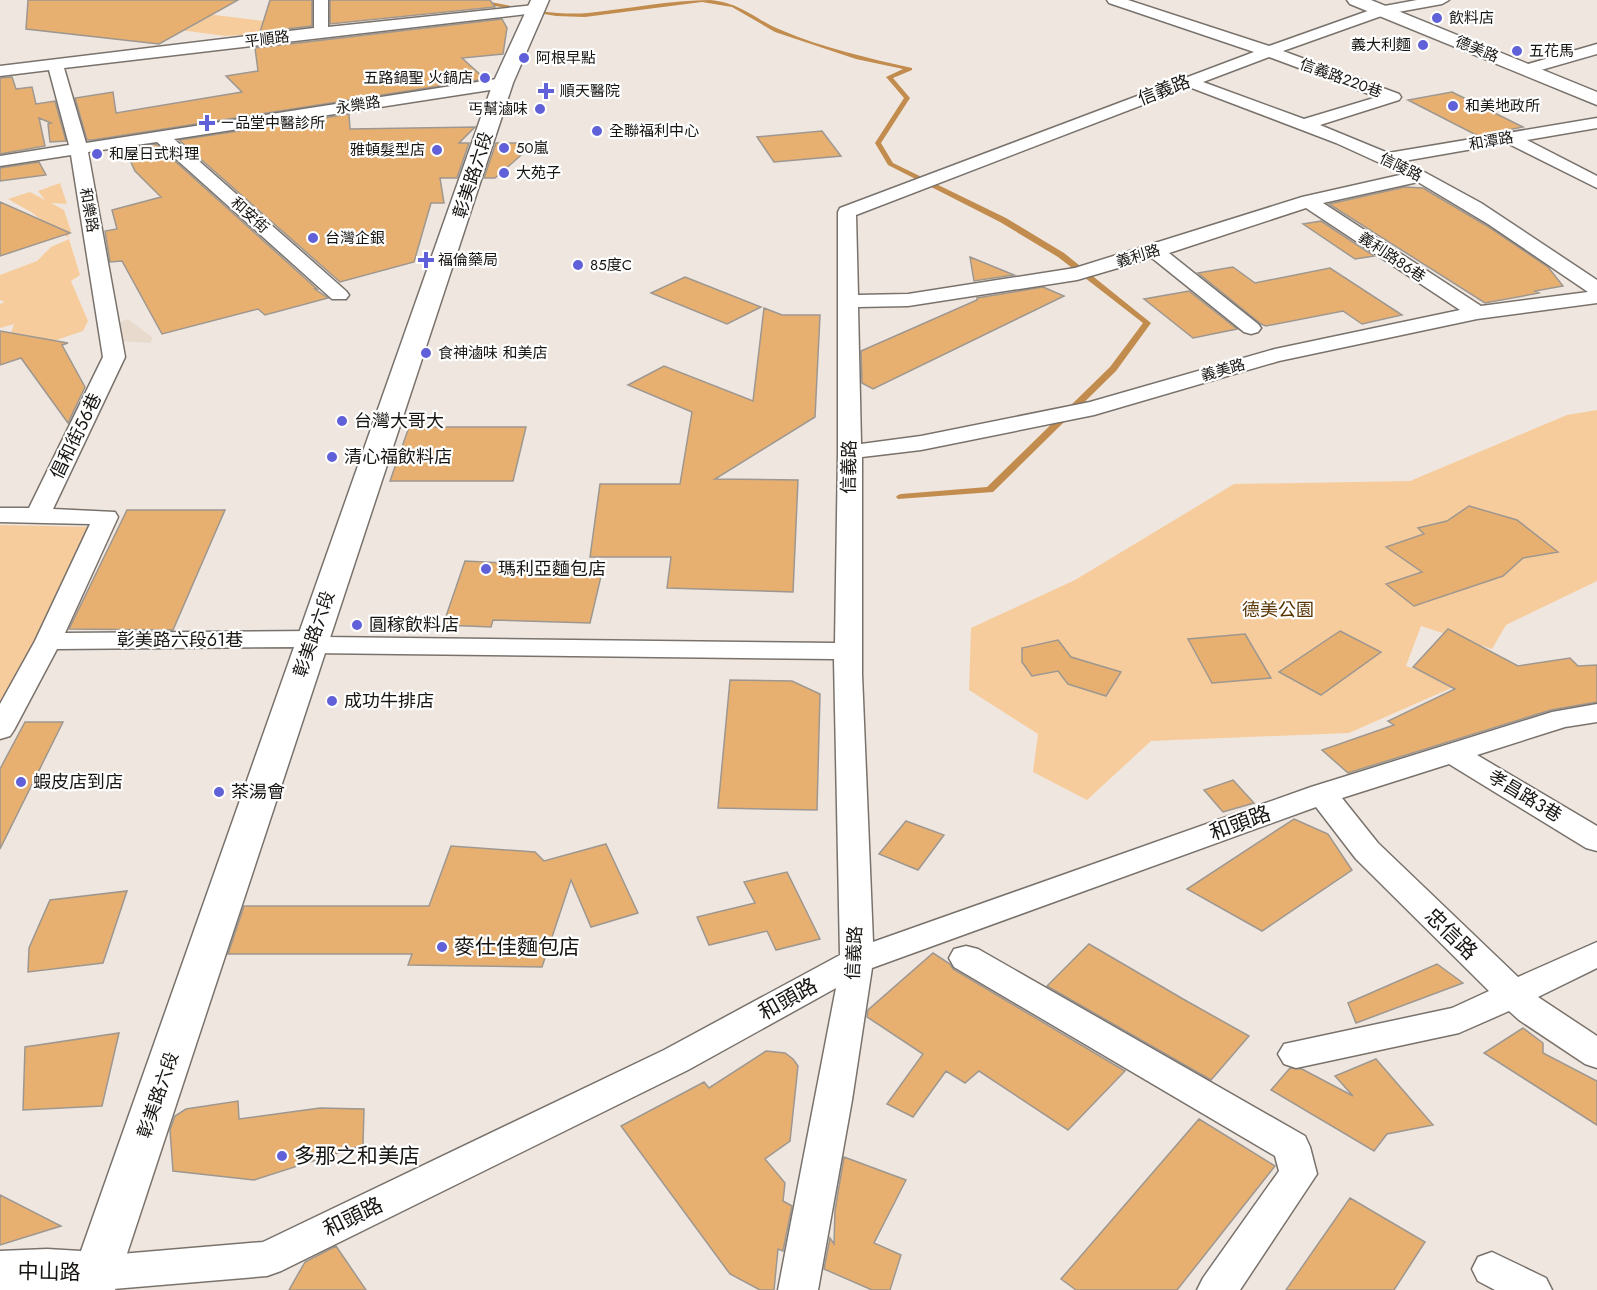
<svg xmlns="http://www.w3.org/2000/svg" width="1597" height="1290" viewBox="0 0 1597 1290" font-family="Jost,'Noto Sans TC',sans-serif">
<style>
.built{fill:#e8dbce}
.green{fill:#f7cc9d}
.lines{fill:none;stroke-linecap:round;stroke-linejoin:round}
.stream{fill:#c28c4e;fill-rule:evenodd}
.building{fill:#e7b071;stroke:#9e9790;stroke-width:1.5}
.street-casing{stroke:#79726c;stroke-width:3}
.secondary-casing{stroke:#79726c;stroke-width:3}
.street{fill:#fff;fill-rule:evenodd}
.secondary{fill:#fff;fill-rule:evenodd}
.poi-dot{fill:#6060d9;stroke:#fff;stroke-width:2}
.labels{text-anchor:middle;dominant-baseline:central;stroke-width:4.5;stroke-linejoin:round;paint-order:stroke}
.far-poi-label{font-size:15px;fill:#171512;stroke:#fff;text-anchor:start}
.far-street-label{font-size:15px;fill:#171512;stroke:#fff}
.street-label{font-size:18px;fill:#171512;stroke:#fff}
.poi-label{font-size:18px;fill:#171512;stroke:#fff;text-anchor:start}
.park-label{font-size:18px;fill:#573300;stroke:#fff}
.near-street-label{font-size:21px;fill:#171512;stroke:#fff}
.near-poi-label{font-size:21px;fill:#171512;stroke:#fff;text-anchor:start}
</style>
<rect width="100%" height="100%" fill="#efe7df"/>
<path class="built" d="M 128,319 L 153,338 L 150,343 L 122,341 L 117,323 Z"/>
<path class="green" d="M 124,4 L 289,24 L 272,33 L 225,36 L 98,19 Z
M 60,183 L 67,204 L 51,203 L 64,210 L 71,231 L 68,237 L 59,233 L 31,212 L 8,199 L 30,192 L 45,200 L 38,191 Z
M 69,239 L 80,275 L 71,281 L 88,321 L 83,331 L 24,351 L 11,333 L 14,324 L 0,328 L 0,304 L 5,302 L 0,300 L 0,275 L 37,261 L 51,247 Z
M 1597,410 L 1597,581 L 1506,625 L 1492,649 L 1421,626 L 1406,666 L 1458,685 L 1349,733 L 1151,741 L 1087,800 L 1033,772 L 1038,734 L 969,690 L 971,628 L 1075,580 L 1234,484 L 1410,481 L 1567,415 Z
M 0,525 L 97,527 L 0,717 Z"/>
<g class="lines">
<path class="stream" d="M 479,0 C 514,6 552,16 588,13 C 626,9 672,0 710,0 C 742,3 754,19 781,30 C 823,48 868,58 912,68 L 912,70 L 893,78 L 910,98 L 881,143 L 893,163 L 1006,218 L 1064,253 L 1151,323 L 1116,371 L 993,492 L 898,499 L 896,497 L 898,495 L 901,494 L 987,487 L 1110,367 L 1143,323 L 1058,257 L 1000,222 L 888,165 L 875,143 L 904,98 L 886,77 L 903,69 L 856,59 L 775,32 L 732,7 L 702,2 L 585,17 L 556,16 L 477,3 L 477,1 Z"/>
</g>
<path class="building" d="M 28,0 L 238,0 L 159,44 L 26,29 Z
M 270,0 L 312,0 L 312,26 L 260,32 Z
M 330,0 L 490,0 L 495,7 L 330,24 Z
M 502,19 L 507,28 L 503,54 L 462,58 L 485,79 L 93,140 L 87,140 L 75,98 L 113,92 L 116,113 L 242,92 L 226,76 L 258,71 L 255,48 Z
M 12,77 L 16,89 L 32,87 L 36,104 L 55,101 L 66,141 L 50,142 L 48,124 L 51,123 L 39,118 L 45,146 L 0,154 L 0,78 Z
M 1452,92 L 1523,127 L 1478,136 L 1408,100 Z
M 349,114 L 350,129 L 475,127 L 459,143 L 469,143 L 457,178 L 440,178 L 444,203 L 431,203 L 414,262 L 340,282 L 179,140 Z
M 822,131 L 841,156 L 774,162 L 757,137 Z
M 496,143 L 535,143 L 495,178 L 484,178 Z
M 156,144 L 317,289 L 315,289 L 328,298 L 265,315 L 258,309 L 162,334 L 122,261 L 110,262 L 105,231 L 117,229 L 112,210 L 161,197 L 135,171 L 125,149 Z
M 39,162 L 46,175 L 0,181 L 0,168 Z
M 1405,187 L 1423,188 L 1487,226 L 1548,267 L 1563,286 L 1535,291 L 1539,293 L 1485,303 L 1329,204 Z
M 0,202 L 70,233 L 0,256 Z
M 1321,221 L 1374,256 L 1355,259 L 1303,224 Z
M 970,257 L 1014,275 L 974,281 Z
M 1233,267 L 1255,283 L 1330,268 L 1402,315 L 1362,324 L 1343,311 L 1266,326 L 1261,324 L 1198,273 Z
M 685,277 L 761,307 L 727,324 L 651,293 Z
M 1043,287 L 1064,296 L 873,389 L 862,383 L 861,351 L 977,300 L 977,298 Z
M 1189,291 L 1237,329 L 1193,338 L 1144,299 Z
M 764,308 L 782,315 L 820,315 L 815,417 L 715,479 L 798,480 L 793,592 L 667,588 L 671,557 L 590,557 L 600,484 L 680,484 L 692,412 L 628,385 L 664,366 L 753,401 Z
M 0,331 L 68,343 L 62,345 L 85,387 L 68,423 L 21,358 L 0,365 Z
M 409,427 L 526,427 L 513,481 L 390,481 Z
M 1469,506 L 1517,520 L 1558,552 L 1523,558 L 1503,576 L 1414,606 L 1386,584 L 1422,572 L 1386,547 L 1424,534 L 1418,528 L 1447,521 Z
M 127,510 L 225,510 L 173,630 L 69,629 Z
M 465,561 L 603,568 L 590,623 L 493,620 L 491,627 L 443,625 Z
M 1448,629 L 1518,666 L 1570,658 L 1578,666 L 1597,665 L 1597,702 L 1551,710 L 1348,773 L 1322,750 L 1394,725 L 1388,721 L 1455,689 L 1413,667 Z
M 1340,631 L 1381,652 L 1321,695 L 1279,672 Z
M 1245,634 L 1271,678 L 1212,683 L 1188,639 Z
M 1058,640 L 1071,657 L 1121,672 L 1106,696 L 1068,684 L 1058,671 L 1032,676 L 1022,662 L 1022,648 Z
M 730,680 L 792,681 L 820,694 L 817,810 L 718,808 Z
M 25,722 L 63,722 L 0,849 L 0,769 Z
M 1233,780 L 1254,803 L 1223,812 L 1204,790 Z
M 1294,819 L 1328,834 L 1352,870 L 1262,931 L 1187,889 Z
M 906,821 L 944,835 L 918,870 L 879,854 Z
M 606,844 L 638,913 L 591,927 L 571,880 L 542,967 L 408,965 L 412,954 L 228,954 L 244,906 L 429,906 L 451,846 L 535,852 L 544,861 Z
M 787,872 L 820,939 L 776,950 L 767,931 L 709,945 L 697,917 L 755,903 L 744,882 Z
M 127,891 L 103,963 L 28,972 L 29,948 L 50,900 Z
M 1089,944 L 1183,999 L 1249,1036 L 1211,1080 L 1047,986 Z
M 933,953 L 950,964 L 953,969 L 1125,1071 L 1068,1130 L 979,1071 L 965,1083 L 946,1071 L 913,1117 L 887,1104 L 923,1054 L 867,1017 L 868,1010 Z
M 1437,964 L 1463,983 L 1356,1023 L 1348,1003 Z
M 1523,1028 L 1543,1043 L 1543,1053 L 1597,1081 L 1597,1125 L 1484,1053 Z
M 119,1033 L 102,1106 L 23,1110 L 25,1047 Z
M 766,1051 L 785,1053 L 793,1059 L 798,1066 L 790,1141 L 765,1159 L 785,1183 L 783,1201 L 792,1206 L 783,1251 L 778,1249 L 774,1290 L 760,1290 L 730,1274 L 621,1126 L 704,1082 L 709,1088 Z
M 1376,1059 L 1433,1125 L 1387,1134 L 1374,1151 L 1271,1090 L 1290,1068 L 1302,1069 L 1353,1096 L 1335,1076 Z
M 238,1101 L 239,1119 L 320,1108 L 364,1109 L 363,1145 L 254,1180 L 173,1171 L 170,1130 L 175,1116 L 186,1109 Z
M 1199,1119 L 1275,1166 L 1177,1290 L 1076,1290 L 1061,1279 Z
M 844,1157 L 906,1180 L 874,1243 L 901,1255 L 890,1290 L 872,1290 L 824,1269 L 830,1238 L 834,1244 L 835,1210 Z
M 0,1195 L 61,1226 L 0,1245 Z
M 1350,1198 L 1425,1242 L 1394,1290 L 1286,1290 Z
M 336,1246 L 366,1290 L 289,1290 L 305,1262 Z"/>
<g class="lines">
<g class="street-casing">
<path id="street" d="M 314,0 L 328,0 L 328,27 L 535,5 L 542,9 L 535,13 L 64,68 L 86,143 L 503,78 L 511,83 L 503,88 L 174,139 L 346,291 L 349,295 L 346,299 L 332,299 L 157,142 L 88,152 L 125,357 L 53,509 L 115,512 L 118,517 L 65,633 L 312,631 L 322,633 L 324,637 L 835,643 L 838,452 L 838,212 L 840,208 L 1254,52 L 1109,3 L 1107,0 L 1128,0 L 1269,46 L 1379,7 L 1417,0 L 1449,0 L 1442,4 L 1387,14 L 1283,51 L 1399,94 L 1401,97 L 1399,100 L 1320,125 L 1388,153 L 1597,118 L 1597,128 L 1527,140 L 1597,176 L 1597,188 L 1507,143 L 1404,161 L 1481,203 L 1597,280 L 1597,303 L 1477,319 L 1279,361 L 1094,415 L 921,450 L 862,457 L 862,674 L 873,942 L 1311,787 L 1552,712 L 1597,704 L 1597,722 L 1565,727 L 1477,755 L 1597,826 L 1597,851 L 1586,848 L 1449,764 L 1342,798 L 1378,843 L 1518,977 L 1597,942 L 1597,968 L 1538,997 L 1597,1036 L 1597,1068 L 1585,1064 L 1519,1020 L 1509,1011 L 1459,1033 L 1296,1068 L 1284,1064 L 1278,1054 L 1284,1044 L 1452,1008 L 1489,991 L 1356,859 L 1316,807 L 872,968 L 852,1100 L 818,1290 L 778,1290 L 836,988 L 688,1070 L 281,1271 L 267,1276 L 101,1290 L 83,1285 L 77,1273 L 83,1261 L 97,1256 L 263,1242 L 664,1050 L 840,955 L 834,659 L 310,653 L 300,651 L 298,647 L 57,649 L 14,730 L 10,736 L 0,739 L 0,704 L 35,641 L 90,524 L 0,522 L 0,508 L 29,508 L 103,357 L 71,155 L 0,166 L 0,156 L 69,145 L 49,70 L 0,76 L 0,66 L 314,28 ZM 1269,57 L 1377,97 L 1304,119 L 1203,82 ZM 1189,87 L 1336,143 L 1404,174 L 1302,197 L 1075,268 L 908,294 L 858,295 L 856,215 ZM 1418,182 L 1488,224 L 1588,292 L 1481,306 L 1323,203 ZM 1306,208 L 1460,310 L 1275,349 L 1090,402 L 921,436 L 861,444 L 858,307 L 908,306 L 1077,280 L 1152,258 L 1244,332 L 1251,334 L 1258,332 L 1261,328 L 1258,324 L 1169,253 Z
M 1597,44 L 1597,54 L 1527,74 L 1519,69 L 1521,66 Z
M 966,946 L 978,949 L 1305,1136 L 1310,1147 L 1317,1174 L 1240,1290 L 1197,1290 L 1203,1278 L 1279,1171 L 1275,1156 L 954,967 L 949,958 L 954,949 Z
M 1492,1252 L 1546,1278 L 1552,1290 L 1495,1290 L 1478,1281 L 1472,1269 L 1478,1257 Z"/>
</g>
<g class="secondary-casing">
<path id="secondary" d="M 531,0 L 549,0 L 513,83 L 115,1290 L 0,1290 L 0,1251 L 47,1249 L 81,1251 L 493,83 Z
M 1347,0 L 1371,0 L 1597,92 L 1597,105 L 1350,4 Z"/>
</g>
<use href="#street" class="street"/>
<use href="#secondary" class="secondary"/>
</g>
<g class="poi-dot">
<circle cx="1437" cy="18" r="6"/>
<circle cx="1423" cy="45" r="6"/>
<circle cx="1517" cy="51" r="6"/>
<circle cx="524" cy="58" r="6"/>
<circle cx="485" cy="78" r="6"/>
<path d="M543 82h6v6h6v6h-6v6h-6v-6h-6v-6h6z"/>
<circle cx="1453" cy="106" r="6"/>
<circle cx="540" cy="109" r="6"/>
<path d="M204 114h6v6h6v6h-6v6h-6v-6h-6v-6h6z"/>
<circle cx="597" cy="131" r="6"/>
<circle cx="504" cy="148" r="6"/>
<circle cx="437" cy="150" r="6"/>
<circle cx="97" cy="154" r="6"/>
<circle cx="504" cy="173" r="6"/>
<circle cx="313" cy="238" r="6"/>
<path d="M423 251h6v6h6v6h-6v6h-6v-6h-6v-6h6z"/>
<circle cx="578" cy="265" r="6"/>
<circle cx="426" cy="353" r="6"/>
<circle cx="342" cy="421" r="6"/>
<circle cx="332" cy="457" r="6"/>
<circle cx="486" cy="569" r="6"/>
<circle cx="357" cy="625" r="6"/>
<circle cx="332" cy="701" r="6"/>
<circle cx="21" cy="782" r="6"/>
<circle cx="219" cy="792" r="6"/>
<circle cx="442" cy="947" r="6"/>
<circle cx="282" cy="1156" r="6"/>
</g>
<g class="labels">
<g class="far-poi-label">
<text x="1449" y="18">飲料店</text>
<text x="1411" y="45" text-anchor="end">義大利麵</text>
<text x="1529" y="51">五花馬</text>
<text x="536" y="58">阿根早點</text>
<text x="473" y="78" text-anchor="end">五路鍋聖 火鍋店</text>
<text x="560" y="91">順天醫院</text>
<text x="1465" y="106">和美地政所</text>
<text x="528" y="109" text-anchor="end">丐幫滷味</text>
<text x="220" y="123">ㄧ品堂中醫診所</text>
<text x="609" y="131">全聯福利中心</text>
<text x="516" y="148">50嵐</text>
<text x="425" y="150" text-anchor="end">雅頓髮型店</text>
<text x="109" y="154">和屋日式料理</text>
<text x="516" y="173">大苑子</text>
<text x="325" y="238">台灣企銀</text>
<text x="438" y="260">福倫藥局</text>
<text x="590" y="265">85度C</text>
<text x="438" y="353">食神滷味 和美店</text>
</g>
<g class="far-street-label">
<text transform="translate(267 39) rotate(-7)">平順路</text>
<text transform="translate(1477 49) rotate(22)">德美路</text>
<text transform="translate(1341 78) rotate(20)">信義路220巷</text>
<text transform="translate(358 105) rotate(-9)">永樂路</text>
<text transform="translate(1491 141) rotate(-10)">和潭路</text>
<text transform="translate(1401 167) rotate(26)">信陵路</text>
<text transform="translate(89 210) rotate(80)">和樂路</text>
<text transform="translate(250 215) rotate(42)">和安街</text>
<text transform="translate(1138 256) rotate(-17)">義利路</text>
<text transform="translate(1392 257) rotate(34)">義利路86巷</text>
<text transform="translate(1223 370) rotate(-16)">義美路</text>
</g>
<g class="street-label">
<text transform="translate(1164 90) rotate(-21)">信義路</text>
<text transform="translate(473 175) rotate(-72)">彰美路六段</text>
<text transform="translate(76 436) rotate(-64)">倡和街56巷</text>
<text transform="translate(849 467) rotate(-89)">信義路</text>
<text transform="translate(314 634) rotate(-71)">彰美路六段</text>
<text x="180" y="640">彰美路六段61巷</text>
<text transform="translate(1525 796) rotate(31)">孝昌路3巷</text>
<text transform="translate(854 953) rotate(-87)">信義路</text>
<text transform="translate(158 1095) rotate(-71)">彰美路六段</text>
</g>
<g class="poi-label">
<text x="354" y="421">台灣大哥大</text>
<text x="344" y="457">清心福飲料店</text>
<text x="498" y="569">瑪利亞麵包店</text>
<text x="369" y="625">圓稼飲料店</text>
<text x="344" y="701">成功牛排店</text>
<text x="33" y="782">蝦皮店到店</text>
<text x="231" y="792">茶湯會</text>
</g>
<g class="park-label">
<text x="1278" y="610">德美公園</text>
</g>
<g class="near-street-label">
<text transform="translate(1240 823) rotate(-20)">和頭路</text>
<text transform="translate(1451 934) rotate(44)">忠信路</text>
<text transform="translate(788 999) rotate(-29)">和頭路</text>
<text transform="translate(353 1217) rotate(-26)">和頭路</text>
<text transform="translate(49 1272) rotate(1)">中山路</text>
</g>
<g class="near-poi-label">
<text x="454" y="947">麥仕佳麵包店</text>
<text x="294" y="1156">多那之和美店</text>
</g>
</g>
</svg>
